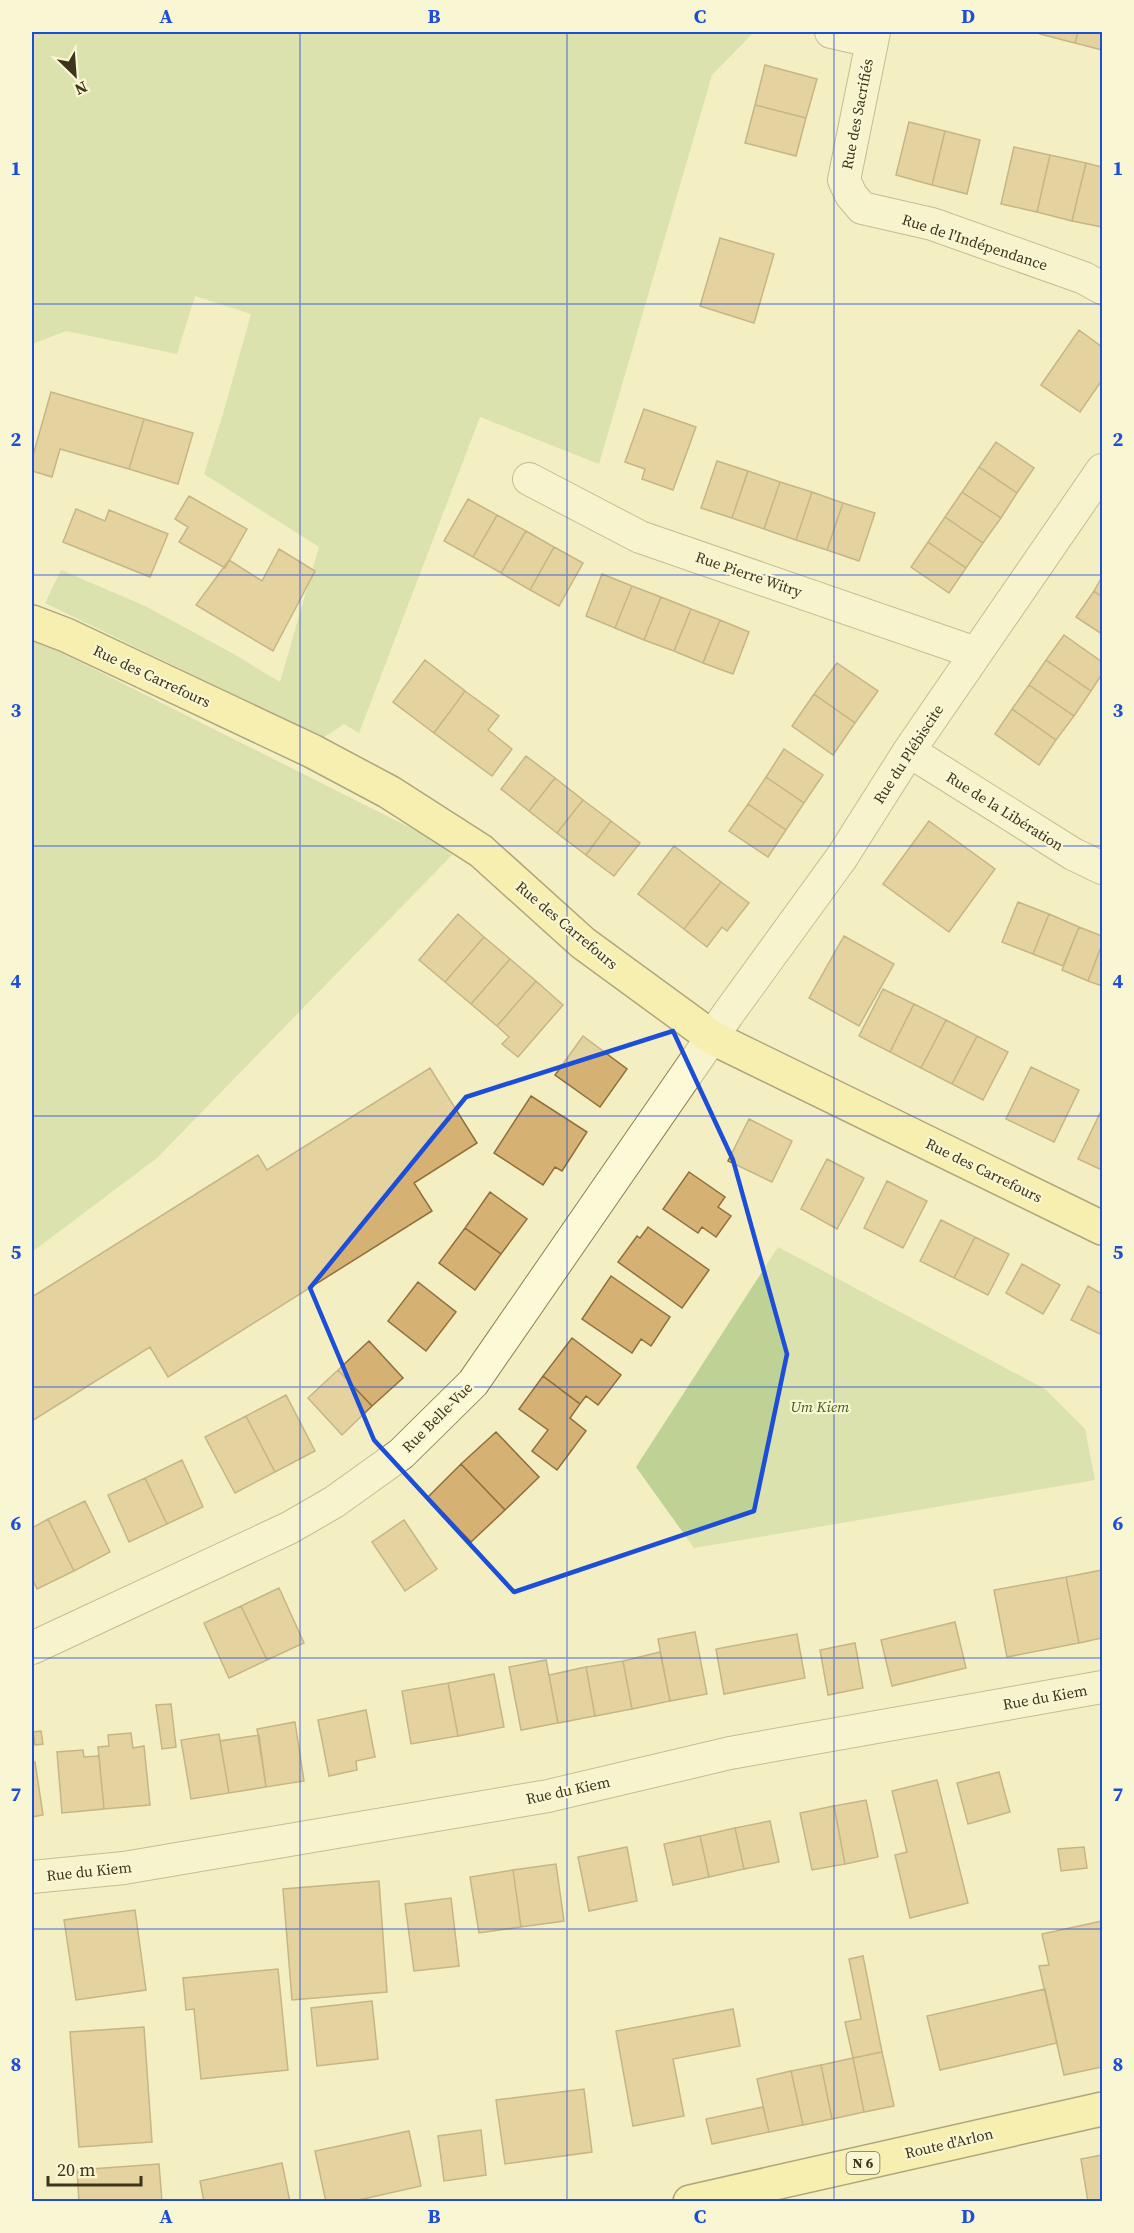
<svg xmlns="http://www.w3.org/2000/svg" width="1134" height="2233" viewBox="0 0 1134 2233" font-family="'Source Serif 4',serif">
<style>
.green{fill:#bed295}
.building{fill:#d5b174;stroke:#916f3a;stroke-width:1.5}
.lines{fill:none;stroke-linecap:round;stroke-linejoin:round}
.minor-casing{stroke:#8f8157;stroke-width:34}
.major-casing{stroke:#5d4d2c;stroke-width:36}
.minor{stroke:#fcf9d7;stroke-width:32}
.major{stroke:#faf097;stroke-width:33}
.marked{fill:none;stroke:#1d4ed8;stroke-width:4.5;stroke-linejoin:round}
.grid{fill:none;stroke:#1d4ed8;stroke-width:1.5;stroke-opacity:0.55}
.labels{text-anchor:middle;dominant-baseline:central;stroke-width:4.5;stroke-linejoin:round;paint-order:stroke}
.shield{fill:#f9f6d3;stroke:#766e54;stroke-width:1.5}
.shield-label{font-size:14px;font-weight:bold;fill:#3e341d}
.street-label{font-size:15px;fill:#3e341d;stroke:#f9f6d3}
.park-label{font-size:15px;font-style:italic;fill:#415c21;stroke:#f9f6d3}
.neatline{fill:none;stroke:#1d4ed8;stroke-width:2}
.grid-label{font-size:20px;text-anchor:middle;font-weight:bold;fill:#1d4ed8}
</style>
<rect width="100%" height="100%" fill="#f3efc3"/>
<path class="green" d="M 32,32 L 753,33 L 712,75 L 599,464 L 480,417 L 359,733 L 344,724 L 323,738 L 45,603 L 61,570 L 145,606 L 232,653 L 280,682 L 319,547 L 204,474 L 223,414 L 251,314 L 195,296 L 177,354 L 66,331 L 32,344 Z
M 32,638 L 433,839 L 452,855 L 157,1158 L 32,1252 Z
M 778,1247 L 1045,1389 L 1085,1429 L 1095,1480 L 694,1548 L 636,1467 Z"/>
<path class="building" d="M 1041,32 L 1078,32 L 1075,43 L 1040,34 Z
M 1078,32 L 1102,32 L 1102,50 L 1075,43 Z
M 765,65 L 817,79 L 806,118 L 755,105 Z
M 755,105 L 806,118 L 796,156 L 745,143 Z
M 909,122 L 945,131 L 932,185 L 896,175 Z
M 945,131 L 980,140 L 967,194 L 932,185 Z
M 1014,147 L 1050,155 L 1037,212 L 1001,204 Z
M 1050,155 L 1086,163 L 1072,221 L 1037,212 Z
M 1086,163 L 1102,167 L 1102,227 L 1072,221 Z
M 720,238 L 774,254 L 754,323 L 700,306 Z
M 1079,330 L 1102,347 L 1102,380 L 1080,412 L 1041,385 Z
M 51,392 L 144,419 L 129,469 L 60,449 L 52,477 L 32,471 L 32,459 Z
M 644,409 L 696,427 L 673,490 L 642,479 L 645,469 L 625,462 Z
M 144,419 L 193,433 L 178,484 L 129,469 Z
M 996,442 L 1034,468 L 1017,493 L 979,467 Z
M 717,461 L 748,471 L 732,518 L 701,508 Z
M 979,467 L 1017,493 L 1001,518 L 962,492 Z
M 748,471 L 780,482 L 764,529 L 732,518 Z
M 780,482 L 812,492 L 796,540 L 764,529 Z
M 812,492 L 843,503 L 827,550 L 796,540 Z
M 962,492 L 1001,518 L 983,543 L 945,517 Z
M 189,496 L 247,529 L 225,568 L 179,542 L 188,527 L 175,519 Z
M 468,499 L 497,515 L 473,557 L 444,541 Z
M 843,503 L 875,513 L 859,561 L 827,550 Z
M 76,509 L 105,521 L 109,510 L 168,534 L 150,577 L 63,542 Z
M 497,515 L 526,531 L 501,573 L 473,557 Z
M 945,517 L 983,543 L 966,568 L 928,542 Z
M 526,531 L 554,547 L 530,590 L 501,573 Z
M 928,542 L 966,568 L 949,593 L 911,567 Z
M 554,547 L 583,563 L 559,606 L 530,590 Z
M 279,549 L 315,571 L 273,651 L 196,605 L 229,560 L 262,581 Z
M 602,574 L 632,586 L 615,628 L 586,616 Z
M 1102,577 L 1102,597 L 1094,591 Z
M 632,586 L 661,597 L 644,640 L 615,628 Z
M 1094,591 L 1102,597 L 1102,634 L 1076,617 Z
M 661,597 L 691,609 L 674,651 L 644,640 Z
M 691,609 L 720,620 L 703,663 L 674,651 Z
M 720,620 L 749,632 L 733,674 L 703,663 Z
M 1064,635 L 1102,662 L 1102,674 L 1091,691 L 1046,660 Z
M 425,660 L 465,691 L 434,733 L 393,702 Z
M 1046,660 L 1091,691 L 1074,716 L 1029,685 Z
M 837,663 L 878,691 L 855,723 L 814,694 Z
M 1029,685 L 1074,716 L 1056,740 L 1012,709 Z
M 465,691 L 499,716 L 488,730 L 512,749 L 492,776 L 434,733 Z
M 814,694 L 855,723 L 833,755 L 792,726 Z
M 1012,709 L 1056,740 L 1039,765 L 995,734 Z
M 784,749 L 823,775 L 804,803 L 766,777 Z
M 526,756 L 555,778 L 529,811 L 501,789 Z
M 766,777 L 804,803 L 786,830 L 748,804 Z
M 555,778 L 583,800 L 557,833 L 529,811 Z
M 583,800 L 611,821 L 586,855 L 557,833 Z
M 748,804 L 786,830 L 768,857 L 729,831 Z
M 611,821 L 640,843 L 614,876 L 586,855 Z
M 929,821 L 995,869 L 949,932 L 883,884 Z
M 674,846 L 721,882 L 684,929 L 638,894 Z
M 721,882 L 749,903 L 727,931 L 722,927 L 707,947 L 684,929 Z
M 1018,902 L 1049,914 L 1033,954 L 1002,942 Z
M 458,914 L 484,937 L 445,982 L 419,960 Z
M 1049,914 L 1079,927 L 1063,966 L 1033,954 Z
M 1079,927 L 1102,936 L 1102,944 L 1088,981 L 1062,970 Z
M 844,936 L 894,964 L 859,1026 L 809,998 Z
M 484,937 L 510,959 L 471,1004 L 445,982 Z
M 1102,944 L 1102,986 L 1088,981 Z
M 510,959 L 536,981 L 497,1026 L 471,1004 Z
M 536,981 L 563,1005 L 518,1057 L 502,1044 L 509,1037 L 497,1026 Z
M 883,989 L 914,1004 L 890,1052 L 859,1036 Z
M 914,1004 L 946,1020 L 921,1068 L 890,1052 Z
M 946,1020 L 977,1036 L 952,1084 L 921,1068 Z
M 583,1036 L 627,1069 L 600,1107 L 555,1075 Z
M 977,1036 L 1008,1052 L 983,1100 L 952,1084 Z
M 1031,1067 L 1079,1090 L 1054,1142 L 1006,1119 Z
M 430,1068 L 477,1143 L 414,1183 L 432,1211 L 168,1377 L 150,1347 L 32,1421 L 32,1297 L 258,1155 L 267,1170 Z
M 531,1096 L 587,1132 L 562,1171 L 555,1167 L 543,1185 L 494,1153 Z
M 1102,1109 L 1102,1170 L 1078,1159 Z
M 749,1119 L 792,1141 L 772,1182 L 728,1161 Z
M 827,1159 L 864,1178 L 837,1229 L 801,1209 Z
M 689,1172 L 725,1197 L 718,1207 L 731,1216 L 716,1237 L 702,1227 L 698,1233 L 663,1209 Z
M 887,1181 L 927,1201 L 903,1248 L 864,1228 Z
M 490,1192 L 527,1219 L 501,1254 L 465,1228 Z
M 941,1220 L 975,1237 L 954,1278 L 920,1261 Z
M 648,1227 L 709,1270 L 682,1308 L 618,1262 L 637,1236 L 640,1238 Z
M 465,1228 L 501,1254 L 475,1290 L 439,1263 Z
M 975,1237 L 1009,1254 L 988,1295 L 954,1278 Z
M 1022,1264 L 1060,1285 L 1043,1314 L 1006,1293 Z
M 611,1276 L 670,1317 L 651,1346 L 641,1339 L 632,1353 L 582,1319 Z
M 418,1282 L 456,1312 L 426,1351 L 388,1321 Z
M 1088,1286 L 1102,1294 L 1102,1335 L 1071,1320 Z
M 572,1338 L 621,1375 L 598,1405 L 586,1396 L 580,1404 L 543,1376 Z
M 369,1341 L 403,1378 L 372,1406 L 338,1370 Z
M 338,1370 L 372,1406 L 342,1435 L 308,1398 Z
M 543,1376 L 580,1404 L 570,1418 L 586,1431 L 557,1470 L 532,1451 L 548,1430 L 519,1409 Z
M 286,1395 L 315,1451 L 275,1472 L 246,1416 Z
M 246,1416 L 275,1472 L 235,1493 L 205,1437 Z
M 496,1432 L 539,1477 L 505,1510 L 461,1464 Z
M 182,1460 L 203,1507 L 167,1524 L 145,1478 Z
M 461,1464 L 505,1510 L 471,1542 L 428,1497 Z
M 145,1478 L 167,1524 L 129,1542 L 108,1495 Z
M 85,1501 L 110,1552 L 74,1571 L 48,1519 Z
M 48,1519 L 74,1571 L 37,1589 L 32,1578 L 32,1528 Z
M 404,1520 L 437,1569 L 405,1591 L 372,1542 Z
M 1102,1570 L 1102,1638 L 1079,1643 L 1066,1577 Z
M 1066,1577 L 1079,1643 L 1007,1657 L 994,1590 Z
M 279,1588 L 304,1643 L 267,1660 L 241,1606 Z
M 241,1606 L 267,1660 L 229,1678 L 204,1623 Z
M 955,1622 L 966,1668 L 892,1686 L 881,1640 Z
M 695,1632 L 707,1694 L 670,1701 L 658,1639 Z
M 797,1634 L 805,1678 L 724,1694 L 716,1649 Z
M 855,1643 L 863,1688 L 828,1695 L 820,1650 Z
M 660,1652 L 670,1701 L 632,1709 L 623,1661 Z
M 546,1660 L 558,1723 L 521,1730 L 509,1667 Z
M 623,1661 L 632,1709 L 595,1716 L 586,1667 Z
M 586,1667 L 595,1716 L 558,1723 L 549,1675 Z
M 494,1674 L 504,1727 L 458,1736 L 448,1683 Z
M 448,1683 L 458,1736 L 411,1744 L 402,1691 Z
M 171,1704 L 176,1747 L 162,1749 L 156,1705 Z
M 366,1710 L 375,1757 L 356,1761 L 357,1770 L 329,1776 L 318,1720 Z
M 295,1722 L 304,1781 L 266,1787 L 257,1729 Z
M 41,1731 L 43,1744 L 35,1745 L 33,1732 Z
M 131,1733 L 133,1748 L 144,1746 L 150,1805 L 104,1809 L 98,1747 L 109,1746 L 108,1735 Z
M 219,1734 L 229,1793 L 191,1799 L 181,1740 Z
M 259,1735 L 266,1787 L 229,1793 L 220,1741 Z
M 83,1750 L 84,1757 L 99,1756 L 104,1809 L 62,1813 L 57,1752 Z
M 35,1762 L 43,1815 L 32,1817 L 32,1763 Z
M 999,1772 L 1010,1812 L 968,1824 L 957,1783 Z
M 937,1780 L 968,1903 L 910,1918 L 895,1855 L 907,1852 L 892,1791 Z
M 866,1800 L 878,1857 L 845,1864 L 834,1806 Z
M 834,1806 L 845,1864 L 812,1870 L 800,1813 Z
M 770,1821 L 779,1862 L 744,1869 L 735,1828 Z
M 735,1828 L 744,1869 L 709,1877 L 700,1836 Z
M 700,1836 L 709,1877 L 673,1885 L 664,1844 Z
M 627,1847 L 637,1901 L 589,1911 L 578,1857 Z
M 1084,1847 L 1087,1868 L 1061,1871 L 1058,1849 Z
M 556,1864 L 564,1921 L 521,1927 L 513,1870 Z
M 513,1870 L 521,1927 L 479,1933 L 470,1877 Z
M 379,1881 L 387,1992 L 292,2000 L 283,1889 Z
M 451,1898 L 459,1966 L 414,1971 L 405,1904 Z
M 135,1910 L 146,1990 L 76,2000 L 64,1920 Z
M 1102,1921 L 1102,2067 L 1064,2075 L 1039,1966 L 1049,1965 L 1042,1934 Z
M 863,1956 L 882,2052 L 853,2058 L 845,2022 L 861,2019 L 849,1959 Z
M 278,1969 L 288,2070 L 201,2079 L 194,2009 L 186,2010 L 183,1978 Z
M 1045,1989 L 1057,2043 L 940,2070 L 927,2016 Z
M 372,2001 L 378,2059 L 317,2066 L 311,2008 Z
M 733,2009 L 740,2046 L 673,2059 L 684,2116 L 633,2126 L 616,2031 Z
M 144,2027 L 152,2142 L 79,2147 L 70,2032 Z
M 882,2052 L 894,2106 L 864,2112 L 853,2058 Z
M 853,2058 L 864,2112 L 832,2119 L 821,2065 Z
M 821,2065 L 832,2119 L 803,2125 L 791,2071 Z
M 791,2071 L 803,2125 L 769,2132 L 757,2079 Z
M 584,2089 L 592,2152 L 505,2164 L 496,2100 Z
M 763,2107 L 769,2132 L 712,2144 L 706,2119 Z
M 481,2130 L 486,2175 L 444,2181 L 438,2136 Z
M 409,2131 L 421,2186 L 350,2202 L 326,2202 L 315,2151 Z
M 1102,2155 L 1102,2202 L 1088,2202 L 1081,2159 Z
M 282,2163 L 290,2202 L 204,2202 L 200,2181 Z
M 159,2164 L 162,2202 L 79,2202 L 77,2170 Z"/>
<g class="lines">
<g class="minor-casing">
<path id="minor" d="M 831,32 L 871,41
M 874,32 L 844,180 L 851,195 L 862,208 L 932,224 L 1084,278 L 1102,288
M 529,479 L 640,537 L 976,653
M 909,751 L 1073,854 L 1102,868
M 32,1648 L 289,1528 L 334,1502 L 401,1454 L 473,1383 L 728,1014 L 842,857 L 909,751 L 1102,470
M 32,1877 L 124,1868 L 548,1796 L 730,1753 L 1102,1687"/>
</g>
<g class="major-casing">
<path id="major" d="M 32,622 L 66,635 L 312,751 L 389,792 L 481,851 L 583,943 L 713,1038 L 1102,1228
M 690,2202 L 1102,2109"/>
</g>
<use href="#minor" class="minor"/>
<use href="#major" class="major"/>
</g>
<path d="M0 0H1134V2233H0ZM 673,1031 L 733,1160 L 787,1354 L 754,1511 L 514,1592 L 374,1440 L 310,1288 L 466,1097 Z" fill="#f3efc3" fill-opacity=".55" fill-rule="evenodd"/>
<path class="marked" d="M 673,1031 L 733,1160 L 787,1354 L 754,1511 L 514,1592 L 374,1440 L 310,1288 L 466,1097 Z"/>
<path class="grid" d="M 300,32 L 300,2202M 567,32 L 567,2202M 834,32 L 834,2202M 32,304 L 1102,304M 32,575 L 1102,575M 32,846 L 1102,846M 32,1116 L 1102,1116M 32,1387 L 1102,1387M 32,1658 L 1102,1658M 32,1929 L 1102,1929"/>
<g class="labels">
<rect class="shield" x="846.5" y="2152" width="33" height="22" rx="4.5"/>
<g class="shield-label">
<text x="863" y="2163">N 6</text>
</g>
<g class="street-label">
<text transform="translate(857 114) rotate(-79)">Rue des Sacrifiés</text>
<text transform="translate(975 242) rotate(18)">Rue de l'Indépendance</text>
<text transform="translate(749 574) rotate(19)">Rue Pierre Witry</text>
<text transform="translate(152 676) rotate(25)">Rue des Carrefours</text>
<text transform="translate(908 754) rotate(-57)">Rue du Plébiscite</text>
<text transform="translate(1005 811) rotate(32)">Rue de la Libération</text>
<text transform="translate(567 925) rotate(40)">Rue des Carrefours</text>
<text transform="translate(984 1170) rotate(26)">Rue des Carrefours</text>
<text transform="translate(437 1417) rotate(-45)">Rue Belle-Vue</text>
<text transform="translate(1045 1697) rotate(-10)">Rue du Kiem</text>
<text transform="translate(568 1790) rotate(-12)">Rue du Kiem</text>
<text transform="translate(89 1871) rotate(-6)">Rue du Kiem</text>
<text transform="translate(949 2143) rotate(-13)">Route d'Arlon</text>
</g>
<g class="park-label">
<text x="820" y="1406">Um Kiem</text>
</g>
</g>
<rect width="1134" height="2233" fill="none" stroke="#f9f6d3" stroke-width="66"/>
<g transform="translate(75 75) rotate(155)" stroke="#f9f6d3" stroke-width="4.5" paint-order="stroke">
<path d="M0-4.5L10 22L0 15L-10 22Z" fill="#3e341d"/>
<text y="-9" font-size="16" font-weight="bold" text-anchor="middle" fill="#3e341d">N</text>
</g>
<path d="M48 2176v9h93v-9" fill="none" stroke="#3e341d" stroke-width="3"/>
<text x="57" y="2176" font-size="18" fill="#3e341d" stroke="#f9f6d3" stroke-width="4.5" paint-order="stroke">20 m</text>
<rect x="33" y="33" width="1068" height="2167" class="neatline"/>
<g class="grid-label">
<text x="166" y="23">A</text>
<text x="434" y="23">B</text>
<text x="700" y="23">C</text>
<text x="968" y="23">D</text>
<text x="16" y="175">1</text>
<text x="1118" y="175">1</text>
<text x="16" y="446">2</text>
<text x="1118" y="446">2</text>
<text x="16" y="717">3</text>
<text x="1118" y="717">3</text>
<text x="16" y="988">4</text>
<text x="1118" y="988">4</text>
<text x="16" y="1259">5</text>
<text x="1118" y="1259">5</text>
<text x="16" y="1530">6</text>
<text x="1118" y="1530">6</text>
<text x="16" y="1801">7</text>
<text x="1118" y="1801">7</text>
<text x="16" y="2071">8</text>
<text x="1118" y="2071">8</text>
<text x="166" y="2223">A</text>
<text x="434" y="2223">B</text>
<text x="700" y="2223">C</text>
<text x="968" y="2223">D</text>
</g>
</svg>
